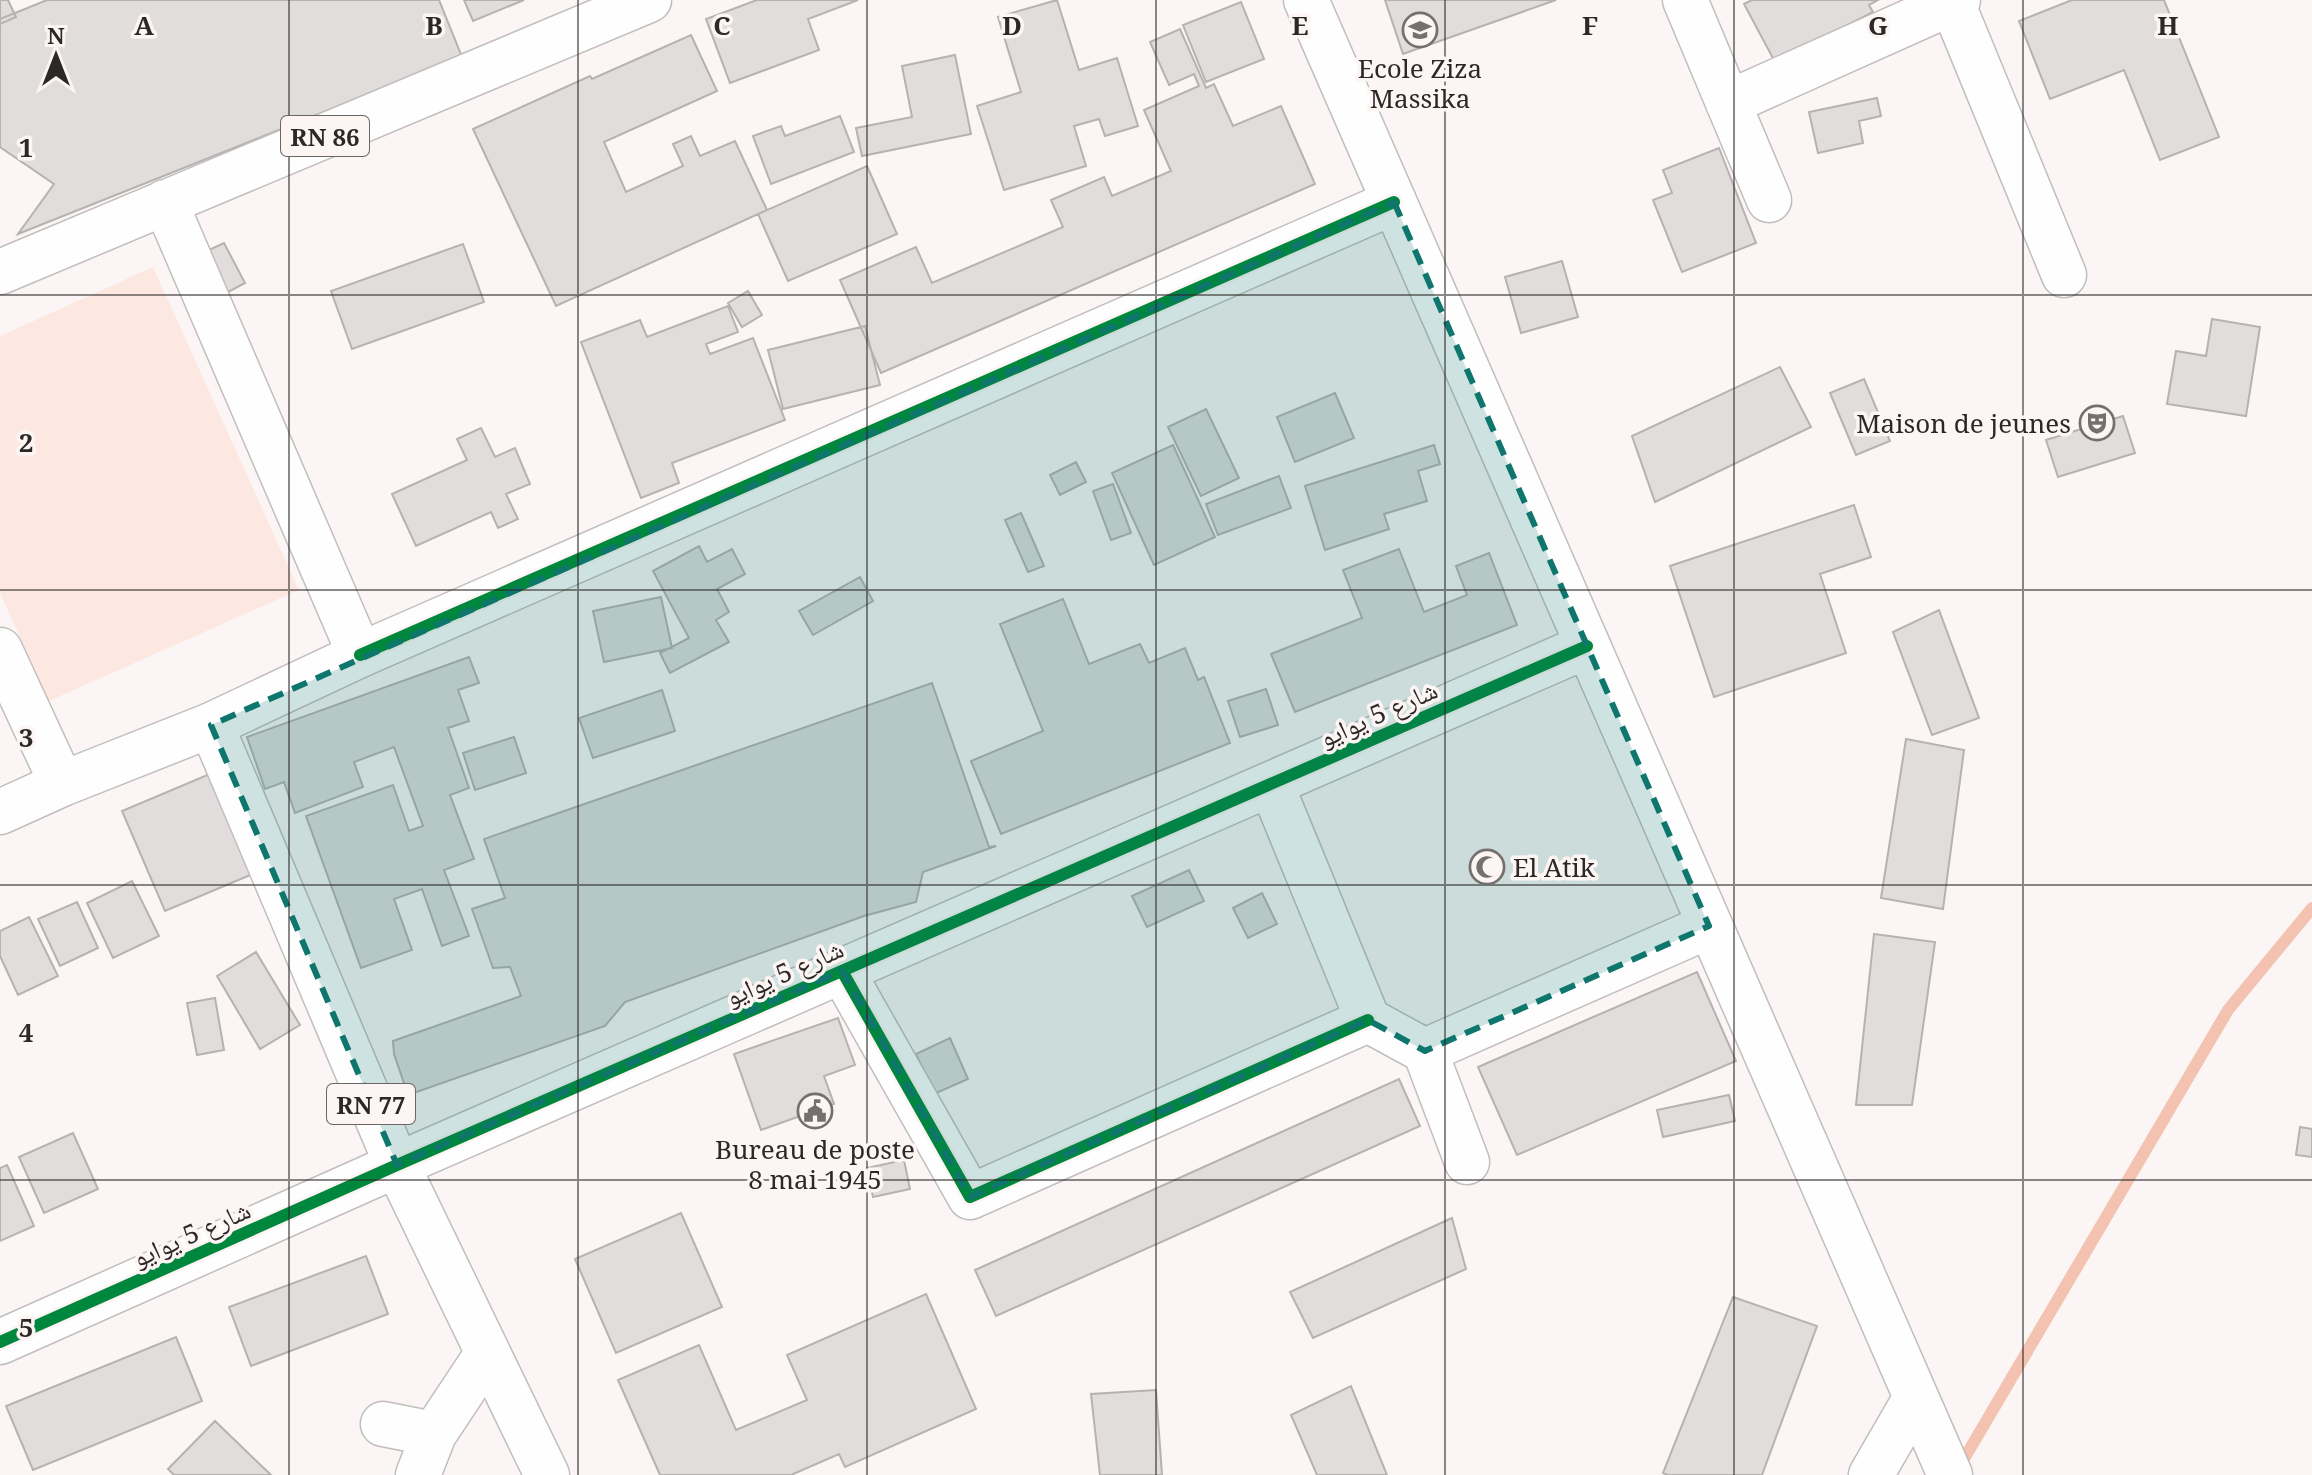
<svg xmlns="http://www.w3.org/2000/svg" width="2312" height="1475" viewBox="0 0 2312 1475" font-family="'Noto Serif','Noto Naskh Arabic',serif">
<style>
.green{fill:#fde8e1}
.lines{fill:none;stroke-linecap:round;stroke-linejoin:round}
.stream{stroke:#f3c2b0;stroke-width:12}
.building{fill:#e0dddc;stroke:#b6b2b1;stroke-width:2}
.minor-casing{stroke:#c2bebd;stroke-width:47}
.major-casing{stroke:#c2bebd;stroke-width:47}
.minor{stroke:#fefefe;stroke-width:44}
.major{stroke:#fefefe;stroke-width:44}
.cycleway-casing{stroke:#fdf5f3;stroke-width:17}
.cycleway{stroke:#00873e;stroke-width:12}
.marked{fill:#0f766e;fill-opacity:0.2;stroke:#0f766e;stroke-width:6;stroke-dasharray:16 10;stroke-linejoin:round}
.grid{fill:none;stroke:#2b2827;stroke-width:2;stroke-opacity:0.55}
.labels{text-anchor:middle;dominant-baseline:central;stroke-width:7;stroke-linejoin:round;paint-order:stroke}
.shield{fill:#fdf5f3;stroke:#6a6664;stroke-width:2}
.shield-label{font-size:24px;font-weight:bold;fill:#2b2827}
.poi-label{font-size:26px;fill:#2b2827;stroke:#fdf5f3}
.street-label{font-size:26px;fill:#2b2827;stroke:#fdf5f3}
.grid-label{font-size:26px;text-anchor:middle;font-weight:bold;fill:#2b2827;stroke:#fdf5f3;stroke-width:7;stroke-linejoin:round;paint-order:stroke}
</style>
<rect width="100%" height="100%" fill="#fbf6f5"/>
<path class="green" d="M 153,267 L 299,590 L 49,701 L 0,593 L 0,336 Z"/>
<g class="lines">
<path class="stream" d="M 1958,1469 L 2228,1010 L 2312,908"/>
</g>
<path class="building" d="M 0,0 L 8,0 L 16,17 L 0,24 Z
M 47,0 L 439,0 L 462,57 L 18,234 L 54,184 L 0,147 L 0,19 Z
M 464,0 L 524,0 L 473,21 Z
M 757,0 L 858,0 L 808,19 L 819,50 L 730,83 L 706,19 Z
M 1057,0 L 1079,70 L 1117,58 L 1138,126 L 1105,136 L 1099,119 L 1074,126 L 1086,166 L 1004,190 L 977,106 L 1021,92 L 998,17 Z
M 1385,0 L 1556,0 L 1403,54 Z
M 1752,0 L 1878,0 L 1869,5 L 1873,12 L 1775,62 L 1744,4 Z
M 2072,0 L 2164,0 L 2219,137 L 2160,160 L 2124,70 L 2050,99 L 2019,21 Z
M 1241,2 L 1264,59 L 1206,82 L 1183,25 Z
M 1180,29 L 1206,88 L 1214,84 L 1233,126 L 1281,106 L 1315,184 L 881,373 L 840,280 L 916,247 L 932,283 L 1063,227 L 1051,200 L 1104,177 L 1112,196 L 1171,171 L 1144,110 L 1199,86 L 1194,74 L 1169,85 L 1150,42 Z
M 691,35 L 717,91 L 604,142 L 626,192 L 683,166 L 673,144 L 691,136 L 700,156 L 735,141 L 767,210 L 556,306 L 473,129 L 590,76 L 592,79 Z
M 955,55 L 971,134 L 862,156 L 856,128 L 912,117 L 902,66 Z
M 1877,98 L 1881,116 L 1859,121 L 1863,143 L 1818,153 L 1809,112 Z
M 840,116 L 854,152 L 771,184 L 753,136 L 781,126 L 785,136 Z
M 1719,148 L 1756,243 L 1682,272 L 1653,200 L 1672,193 L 1663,170 Z
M 867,166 L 897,234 L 788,281 L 758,214 Z
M 224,243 L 245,283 L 219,297 L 198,255 Z
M 463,244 L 484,302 L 352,349 L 331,291 Z
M 1562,261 L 1578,317 L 1521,333 L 1505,277 Z
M 748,291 L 762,315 L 742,327 L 728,303 Z
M 728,306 L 738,332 L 706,344 L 710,354 L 753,338 L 785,420 L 672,463 L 679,483 L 641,498 L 581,342 L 640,320 L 647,337 Z
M 2212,319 L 2260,327 L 2246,416 L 2167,404 L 2176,351 L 2206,356 Z
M 865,326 L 880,385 L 783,409 L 768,350 Z
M 1780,367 L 1811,427 L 1655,502 L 1632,436 Z
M 1864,379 L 1890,441 L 1856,455 L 1830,393 Z
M 1335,393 L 1354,438 L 1295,462 L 1277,417 Z
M 1206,409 L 1239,478 L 1201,496 L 1168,427 Z
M 2123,416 L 2135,453 L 2058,477 L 2046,440 Z
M 481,428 L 495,457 L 515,448 L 530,484 L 506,494 L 518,519 L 498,528 L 491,512 L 416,546 L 392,494 L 467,460 L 457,439 Z
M 1173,445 L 1215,537 L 1154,565 L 1112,473 Z
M 1434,445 L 1440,464 L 1418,471 L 1427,501 L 1384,514 L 1389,529 L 1325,550 L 1305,486 Z
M 1076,462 L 1086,482 L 1060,495 L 1050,475 Z
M 1279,476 L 1291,508 L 1218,535 L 1206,504 Z
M 1113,484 L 1131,533 L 1111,540 L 1093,491 Z
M 1854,505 L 1871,557 L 1820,574 L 1846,653 L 1714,697 L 1670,566 Z
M 1021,513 L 1044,566 L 1028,572 L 1005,520 Z
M 699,546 L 707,562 L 732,549 L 745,574 L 717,589 L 729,612 L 716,620 L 729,642 L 670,673 L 660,653 L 689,638 L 653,571 Z
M 1399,549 L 1424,612 L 1467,595 L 1456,566 L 1489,553 L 1517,625 L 1295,712 L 1271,654 L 1362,618 L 1343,570 Z
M 860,577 L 873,601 L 813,635 L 799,611 Z
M 661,597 L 672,648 L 604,662 L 593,611 Z
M 1063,599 L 1089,664 L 1140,644 L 1149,663 L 1185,648 L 1198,680 L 1204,677 L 1230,743 L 1001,834 L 971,761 L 1043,731 L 1000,624 Z
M 1939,610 L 1979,718 L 1932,735 L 1893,632 Z
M 469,657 L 479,683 L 458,690 L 469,721 L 448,728 L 469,788 L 450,795 L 474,859 L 444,870 L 469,936 L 442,946 L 422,889 L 394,899 L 412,950 L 361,968 L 306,816 L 393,785 L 409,831 L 423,826 L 394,747 L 354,762 L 363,787 L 295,813 L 284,782 L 265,789 L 247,737 Z
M 932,683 L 989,847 L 996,846 L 923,872 L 916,902 L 864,916 L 625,1002 L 605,1026 L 408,1095 L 394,1054 L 393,1041 L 521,996 L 510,967 L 493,968 L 472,909 L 505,898 L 484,839 Z
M 1266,689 L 1278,725 L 1240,737 L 1228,701 Z
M 662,690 L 675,731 L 593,758 L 579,718 Z
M 514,737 L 526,773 L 475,790 L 463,753 Z
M 1906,739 L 1964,750 L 1943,909 L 1881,898 Z
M 212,773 L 255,873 L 165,911 L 122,811 Z
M 1189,870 L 1204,901 L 1147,927 L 1132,896 Z
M 132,881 L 159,936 L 113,958 L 87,903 Z
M 1262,893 L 1277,924 L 1248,938 L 1233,908 Z
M 77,902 L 98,948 L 60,966 L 38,919 Z
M 29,917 L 58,976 L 18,995 L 0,956 L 0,931 Z
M 1874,934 L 1935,942 L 1912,1105 L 1856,1105 Z
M 256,952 L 300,1025 L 260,1049 L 217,976 Z
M 1697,972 L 1736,1061 L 1517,1155 L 1478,1067 Z
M 215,998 L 224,1050 L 197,1055 L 187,1003 Z
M 838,1018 L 855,1065 L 824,1076 L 834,1104 L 761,1130 L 734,1054 Z
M 950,1038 L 968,1079 L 934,1094 L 916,1054 Z
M 1399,1079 L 1420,1126 L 996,1316 L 975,1270 Z
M 1729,1095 L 1735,1121 L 1663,1137 L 1657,1110 Z
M 2300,1127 L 2312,1129 L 2312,1157 L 2296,1155 Z
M 73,1133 L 98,1189 L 44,1213 L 19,1157 Z
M 904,1160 L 910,1189 L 873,1197 L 867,1168 Z
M 7,1165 L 34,1226 L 0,1241 L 0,1168 Z
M 681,1213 L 722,1307 L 616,1353 L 575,1259 Z
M 1452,1218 L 1466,1269 L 1313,1338 L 1290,1292 Z
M 366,1256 L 388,1314 L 251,1366 L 229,1307 Z
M 926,1294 L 976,1409 L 845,1467 L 839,1454 L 791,1475 L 660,1475 L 618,1380 L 699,1345 L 736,1430 L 807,1400 L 787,1355 Z
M 1733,1297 L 1817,1326 L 1762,1475 L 1668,1475 L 1663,1473 Z
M 176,1337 L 202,1401 L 33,1470 L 6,1406 Z
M 1351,1386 L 1387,1475 L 1317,1475 L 1291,1415 Z
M 1156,1390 L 1162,1475 L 1100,1475 L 1091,1394 Z
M 215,1421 L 271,1475 L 174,1475 L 168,1469 Z"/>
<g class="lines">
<g class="minor-casing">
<path id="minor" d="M 1685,0 L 1769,200
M 1951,0 L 2064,275
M 1728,103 L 1958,0
M 360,655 L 1394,202
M 1271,784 L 1368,1020 L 1425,1051 L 1467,1162
M 0,812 L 62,784
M 842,971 L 970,1197 L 1368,1020
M 1425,1051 L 1709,926
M 0,1342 L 397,1165 L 1587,646
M 383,1424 L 434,1434
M 418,1475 L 434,1434 L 487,1354
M 1871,1475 L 1915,1399"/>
</g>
<g class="major-casing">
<path id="major" d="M 1306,0 L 1950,1475
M 0,272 L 649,0
M 0,650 L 62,784 L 211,725 L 360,655 L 165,202
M 211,725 L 397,1165 L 547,1475"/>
</g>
<use href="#minor" class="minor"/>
<use href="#major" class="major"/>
<g class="cycleway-casing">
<path id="cycleway" d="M 360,655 L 1394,202
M 842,971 L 970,1197 L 1368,1020
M 0,1342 L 397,1165 L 1587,646"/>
</g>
<use href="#cycleway" class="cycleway"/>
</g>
<path class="marked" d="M 1394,202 L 1709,926 L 1425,1051 L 1368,1020 L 970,1197 L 842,971 L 397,1165 L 211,725 Z"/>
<path class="grid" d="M 289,0 L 289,1475M 578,0 L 578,1475M 867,0 L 867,1475M 1156,0 L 1156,1475M 1445,0 L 1445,1475M 1734,0 L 1734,1475M 2023,0 L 2023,1475M 0,295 L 2312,295M 0,590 L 2312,590M 0,885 L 2312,885M 0,1180 L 2312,1180"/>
<defs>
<g id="school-ring" transform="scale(1.8)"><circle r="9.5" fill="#fdf5f3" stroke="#74706f" stroke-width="1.5"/><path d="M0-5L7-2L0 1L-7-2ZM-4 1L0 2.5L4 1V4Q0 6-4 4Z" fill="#74706f"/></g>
<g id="theatre-ring" transform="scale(1.8)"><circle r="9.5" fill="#fdf5f3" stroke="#74706f" stroke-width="1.5"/><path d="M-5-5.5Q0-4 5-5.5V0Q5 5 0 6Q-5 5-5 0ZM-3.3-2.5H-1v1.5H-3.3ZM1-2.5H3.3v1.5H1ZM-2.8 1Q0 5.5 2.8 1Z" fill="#74706f"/></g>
<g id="mosque-ring" transform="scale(1.8)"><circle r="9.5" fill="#fdf5f3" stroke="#74706f" stroke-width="1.5"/><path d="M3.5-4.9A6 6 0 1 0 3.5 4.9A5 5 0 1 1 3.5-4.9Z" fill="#74706f"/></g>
<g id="civic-ring" transform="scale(1.8)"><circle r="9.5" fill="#fdf5f3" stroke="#74706f" stroke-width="1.5"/><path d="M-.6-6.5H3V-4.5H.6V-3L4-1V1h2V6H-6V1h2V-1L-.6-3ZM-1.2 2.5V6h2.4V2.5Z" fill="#74706f"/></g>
</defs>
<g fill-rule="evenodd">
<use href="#school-ring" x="1420" y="30"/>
<use href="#theatre-ring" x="2097" y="423"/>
<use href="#mosque-ring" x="1487" y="867"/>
<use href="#civic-ring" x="815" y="1111"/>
</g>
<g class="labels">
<g class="shield">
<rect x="281" y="116" width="88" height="40" rx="6"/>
<rect x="327" y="1084" width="88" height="40" rx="6"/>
</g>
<g class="shield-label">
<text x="325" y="136">RN 86</text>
<text x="371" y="1104">RN 77</text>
</g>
<g class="poi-label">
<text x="1420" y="68">Ecole Ziza<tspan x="1420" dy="30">Massika</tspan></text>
<text x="2071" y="423" text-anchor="end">Maison de jeunes</text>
<text x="1513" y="867" text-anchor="start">El Atik</text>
<text x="815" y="1149">Bureau de poste<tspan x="815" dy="30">8 mai 1945</tspan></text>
</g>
<g class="street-label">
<text transform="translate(1378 713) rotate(-24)">شارع 5 يوايو</text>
<text transform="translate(784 972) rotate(-24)">شارع 5 يوايو</text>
<text transform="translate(191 1233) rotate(-24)">شارع 5 يوايو</text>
</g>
</g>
<g class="grid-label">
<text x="144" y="35">A</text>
<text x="434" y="35">B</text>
<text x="722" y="35">C</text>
<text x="1012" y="35">D</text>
<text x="1300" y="35">E</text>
<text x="1590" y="35">F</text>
<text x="1878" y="35">G</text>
<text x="2168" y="35">H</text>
<text x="26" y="157">1</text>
<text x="26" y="452">2</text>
<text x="26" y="747">3</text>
<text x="26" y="1042">4</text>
<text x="26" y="1337">5</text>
</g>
<g transform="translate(56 56)" stroke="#fdf5f3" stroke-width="6" paint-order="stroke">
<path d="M0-6L14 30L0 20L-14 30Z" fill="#2b2827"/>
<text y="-12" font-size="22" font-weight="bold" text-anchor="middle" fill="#2b2827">N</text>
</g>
</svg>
